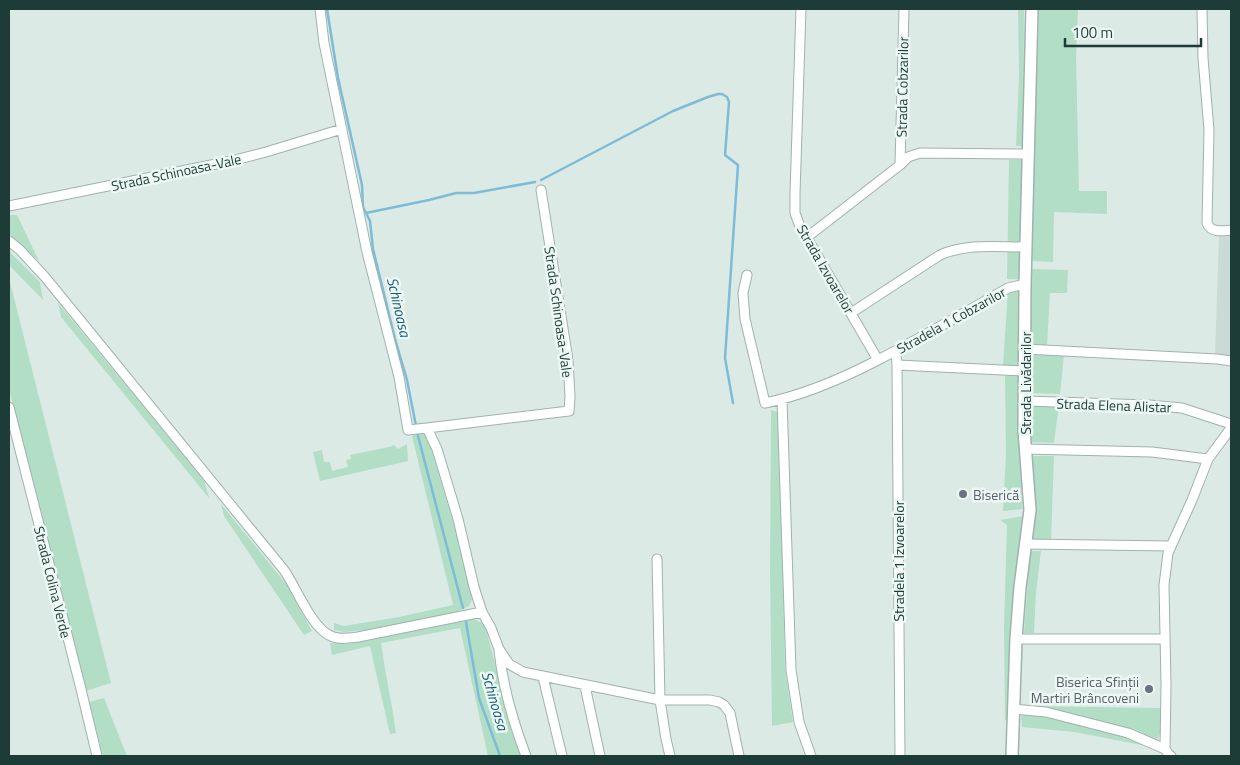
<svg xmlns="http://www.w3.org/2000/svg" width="1240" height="765" viewBox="0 0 1240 765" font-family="'Titillium Web',sans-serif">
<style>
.built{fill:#cadad5}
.green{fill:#b2dec5}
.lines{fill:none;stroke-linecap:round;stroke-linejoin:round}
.stream{stroke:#7dbcd6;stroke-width:2.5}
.minor-casing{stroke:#9fb2ae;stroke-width:11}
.tertiary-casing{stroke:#9fb2ae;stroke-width:14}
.minor{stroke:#fff;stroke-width:9}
.tertiary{stroke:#fff;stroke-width:11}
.worship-dot{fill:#6b7280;stroke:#edf7f3;stroke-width:2}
.labels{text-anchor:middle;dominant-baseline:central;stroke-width:5;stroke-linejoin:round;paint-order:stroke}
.street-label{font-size:14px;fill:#1d3b37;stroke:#edf7f3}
.worship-label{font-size:14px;fill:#5b616d;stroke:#edf7f3;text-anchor:start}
.water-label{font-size:15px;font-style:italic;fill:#125b7c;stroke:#edf7f3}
</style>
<rect width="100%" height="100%" fill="#dceae6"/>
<path class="built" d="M 1231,234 L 1231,355 L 1215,355 L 1219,235 Z"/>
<path class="green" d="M 1018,9 L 1024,9 L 1023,146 L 1016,146 L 1019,76 Z
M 1039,9 L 1078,9 L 1076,57 L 1079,191 L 1107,191 L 1107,214 L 1054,212 L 1053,262 L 1031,261 Z
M 1009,160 L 1022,160 L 1020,279 L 1007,279 Z
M 9,215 L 17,215 L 39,261 L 9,234 Z
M 9,251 L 40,282 L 43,300 L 9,265 Z
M 1031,269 L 1068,270 L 1067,293 L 1050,293 L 1047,346 L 1031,345 Z
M 9,278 L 111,683 L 86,691 L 9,389 Z
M 1021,290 L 1019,366 L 1003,365 L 1008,291 Z
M 58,303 L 204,480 L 209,498 L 61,317 Z
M 1029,353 L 1064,355 L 1060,394 L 1029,393 Z
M 1005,376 L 1019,376 L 1019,425 L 1022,509 L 1003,511 L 1006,454 Z
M 1029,404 L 1059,404 L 1054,443 L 1029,442 Z
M 771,410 L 778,412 L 779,426 L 785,669 L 793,722 L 772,726 L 770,573 Z
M 422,432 L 428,438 L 460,545 L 472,600 L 469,606 L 455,613 L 366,630 L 344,632 L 334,630 L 334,623 L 344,626 L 399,617 L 453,605 L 412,436 Z
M 407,444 L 408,461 L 320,481 L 313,452 L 322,450 L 324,462 L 330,462 L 332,471 L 348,467 L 346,460 L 351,459 L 350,455 L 389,447 L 394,445 L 398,449 Z
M 1031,456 L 1054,456 L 1051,541 L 1032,539 L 1036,505 Z
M 221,504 L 287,585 L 312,631 L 304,635 L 224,516 Z
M 1024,516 L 1011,623 L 1010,715 L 1005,721 L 1004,627 L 1007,525 L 1000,520 Z
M 1030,551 L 1041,551 L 1036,592 L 1034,633 L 1024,633 Z
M 474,619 L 484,624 C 498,668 505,713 521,756 L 488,756 L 460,628 L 381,643 C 385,673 392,703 396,733 L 390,734 L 370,646 L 332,655 L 330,643 L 347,644 Z
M 104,698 L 127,756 L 103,756 L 89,702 Z
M 1023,706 L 1161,708 L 1160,733 L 1157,742 Z
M 1028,714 C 1071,722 1115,733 1157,748 L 1074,732 L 1022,727 L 1021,716 Z"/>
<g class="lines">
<path class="stream" d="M 327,9 L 338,78 L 362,185 L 363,207 L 370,221 L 373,249 L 395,339 L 407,380 L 418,436 L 463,608
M 541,180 L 673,111 L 708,97 L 718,94 L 722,94 L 727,97 L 729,102 L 725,155 L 738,165 L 725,358 L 733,403
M 366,213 L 429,200 L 456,193 L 474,193 L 535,182
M 466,622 L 479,698 L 500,756"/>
<g class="minor-casing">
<path id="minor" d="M 320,9 L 324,43 L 367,252 L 399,377 L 408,430 L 427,428 L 437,449 L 458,519 L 474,587 L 482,612 L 491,628 L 499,649 L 509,664 L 523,672 L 660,700 L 710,700 L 719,702 L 724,705 L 730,713 L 739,756
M 801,9 L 795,193 L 795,213 L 799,224 L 878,360
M 1202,9 L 1203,58 L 1209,130 L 1207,223 C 1211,233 1222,231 1231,230
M 900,165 L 904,9
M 9,206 L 231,161 L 266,152 L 342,129
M 806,238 L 900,165 L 908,157 L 920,153 L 1028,154
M 9,241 L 20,250 L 45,277 L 257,537 C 266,548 275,559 284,570 C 296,587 312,629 331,636 C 339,640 350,638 358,637 L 482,612
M 747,275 L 743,293 L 745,319 L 765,403 C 805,395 841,379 876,361 C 921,338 964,313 1008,288 L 1025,284
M 851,313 L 940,255 C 967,243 997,247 1026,247
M 1025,349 L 1217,359 L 1231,361
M 896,351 L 897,365 L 900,756
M 897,365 L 1025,371
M 782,400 L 791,670 L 799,722 L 811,756
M 1025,401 L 1149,405 L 1182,408 L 1231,424
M 9,407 L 81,689 L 97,756
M 427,428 L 569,411 L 570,397 L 568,360 L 541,190
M 1025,449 L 1152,452 L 1208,459
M 1025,544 L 1171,546
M 657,559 L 660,700 L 666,739 L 670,756
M 1016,639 L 1165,639
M 499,651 C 503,687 513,722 526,756
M 543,677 L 562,756
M 585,686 L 600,756
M 1014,709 L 1046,712 L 1128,733 L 1165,749
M 1165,749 L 1166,685 L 1164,585 L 1168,553 L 1192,500 L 1208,459 L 1231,428
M 1165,749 L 1169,755 L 1171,756"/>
</g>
<g class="tertiary-casing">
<path id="tertiary" d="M 1012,756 L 1016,639 L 1020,587 L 1030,510 L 1024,430 L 1025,284 L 1032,9"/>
</g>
<use href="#minor" class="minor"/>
<use href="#tertiary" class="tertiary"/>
</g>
<g class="worship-dot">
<circle cx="963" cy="494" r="5"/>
<circle cx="1149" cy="689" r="5"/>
</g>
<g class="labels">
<g class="street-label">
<text transform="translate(902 87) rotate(-89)">Strada Cobzarilor</text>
<text transform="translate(176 172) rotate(-12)">Strada Schinoasa-Vale</text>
<text transform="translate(826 269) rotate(60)">Strada Izvoarelor</text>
<text transform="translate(559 312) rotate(82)">Strada Schinoasa-Vale</text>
<text transform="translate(951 320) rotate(-29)">Stradela 1 Cobzarilor</text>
<text transform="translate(1025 383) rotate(-90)">Strada Livădarilor</text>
<text transform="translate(1114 405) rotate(2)">Strada Elena Alistar</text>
<text transform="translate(898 561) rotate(-90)">Stradela 1 Izvoarelor</text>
<text transform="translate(53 582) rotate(76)">Strada Colina Verde</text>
</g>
<g class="worship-label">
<text x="973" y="494">Biserică</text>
<text x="1139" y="681" text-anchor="end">Biserica Sfinții<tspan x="1139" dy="16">Martiri Brâncoveni</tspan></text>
</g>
<g class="water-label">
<text transform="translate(399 307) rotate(77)">Schinoasa</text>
<text transform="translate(495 701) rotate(74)">Schinoasa</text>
</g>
</g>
<rect width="1240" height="765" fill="none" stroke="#1d3b37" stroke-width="20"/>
<path d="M1065 38v8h136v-8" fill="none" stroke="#1d3b37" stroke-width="2.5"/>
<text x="1072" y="38" font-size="15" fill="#1d3b37" stroke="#edf7f3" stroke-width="4" paint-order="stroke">100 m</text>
</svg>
